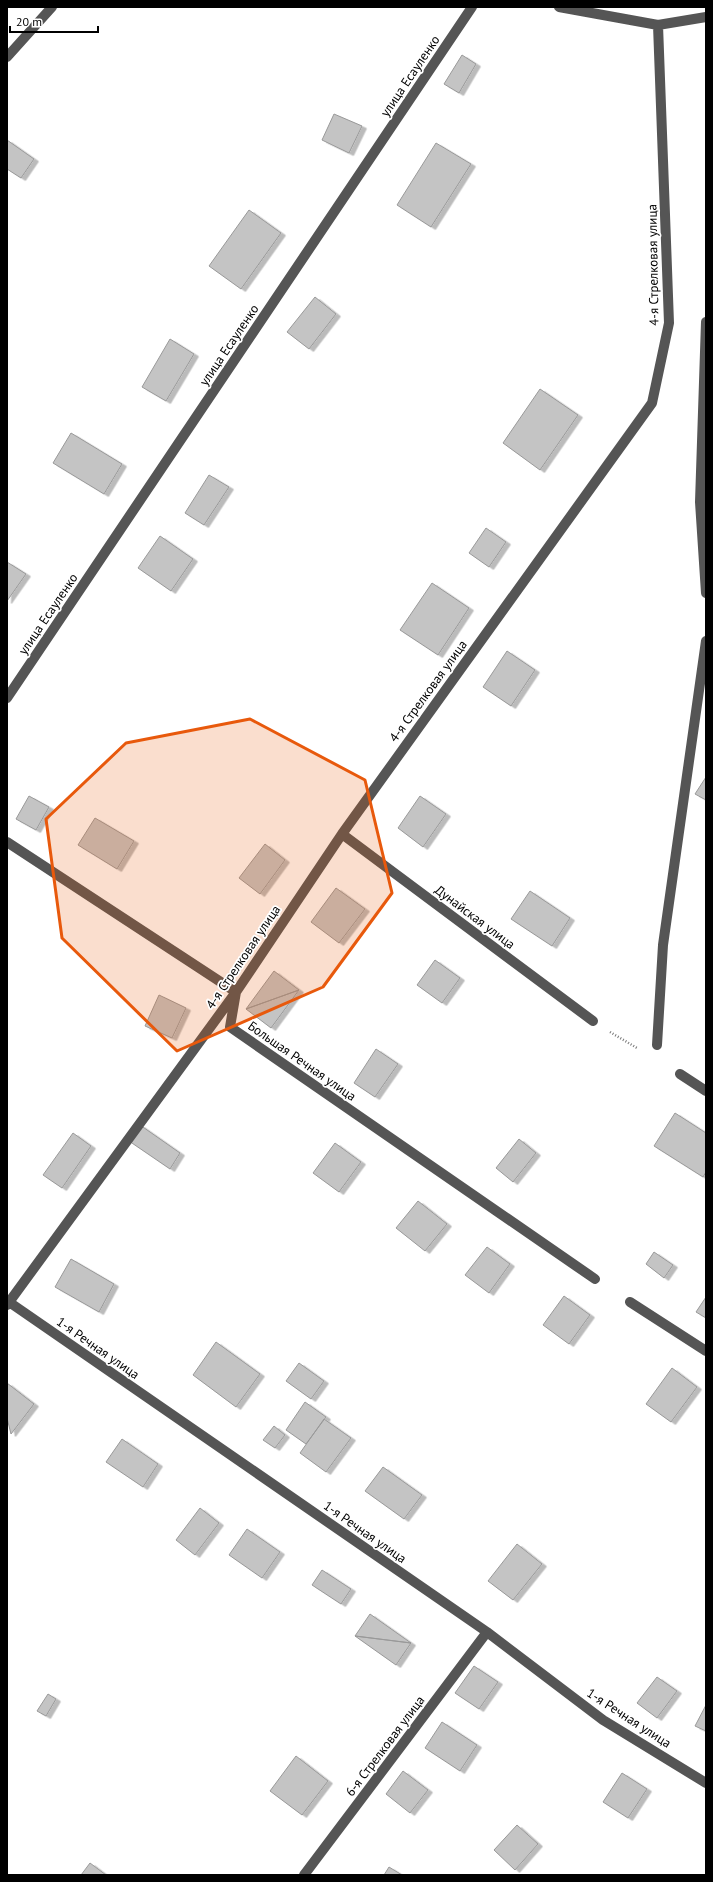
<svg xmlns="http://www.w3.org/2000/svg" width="713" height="1882" viewBox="0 0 713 1882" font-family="'PT Sans',sans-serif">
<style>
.building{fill:#c4c4c4;stroke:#999;filter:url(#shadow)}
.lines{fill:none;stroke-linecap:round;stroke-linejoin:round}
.path{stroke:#777;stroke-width:2.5;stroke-dasharray:1 2;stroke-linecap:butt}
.minor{stroke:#555;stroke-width:10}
.marked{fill:#e8590c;fill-opacity:0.2;stroke:#e8590c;stroke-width:3;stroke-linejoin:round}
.labels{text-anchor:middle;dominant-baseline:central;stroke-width:3.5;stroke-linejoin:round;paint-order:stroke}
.street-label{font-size:13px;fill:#000;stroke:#fff}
</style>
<defs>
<filter id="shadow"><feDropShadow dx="4.5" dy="2.5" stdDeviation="0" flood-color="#0004"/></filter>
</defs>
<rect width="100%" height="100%" fill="#fff"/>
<path class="building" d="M 462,55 L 476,64 L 459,93 L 444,84 Z
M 334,114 L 362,126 L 349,153 L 322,140 Z
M 7,140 L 34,159 L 21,178 L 7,169 Z
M 436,143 L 471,164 L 431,227 L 397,205 Z
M 249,210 L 281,233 L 241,289 L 209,266 Z
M 315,297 L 336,314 L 309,349 L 287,332 Z
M 170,339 L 194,354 L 166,401 L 142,387 Z
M 540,389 L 578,415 L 540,470 L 503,443 Z
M 71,433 L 122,464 L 104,494 L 53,463 Z
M 209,475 L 229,487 L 204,525 L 185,513 Z
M 486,528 L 506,542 L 489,567 L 469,553 Z
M 160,536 L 193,559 L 171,591 L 138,568 Z
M 7,562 L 26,574 L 7,601 Z
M 432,583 L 469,608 L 438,655 L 400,630 Z
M 507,651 L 535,670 L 511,706 L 483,687 Z
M 706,777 L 706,800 L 695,794 Z
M 29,796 L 49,807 L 36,830 L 16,819 Z
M 420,796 L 446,814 L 423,847 L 398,828 Z
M 95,818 L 134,841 L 117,869 L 78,845 Z
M 265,844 L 285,860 L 260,894 L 239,878 Z
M 336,888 L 365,909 L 339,943 L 311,922 Z
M 530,891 L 570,918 L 552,946 L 511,919 Z
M 435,960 L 460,978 L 442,1003 L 417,985 Z
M 274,971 L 299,990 L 246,1009 Z
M 299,990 L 271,1028 L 246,1009 Z
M 159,995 L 186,1008 L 172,1038 L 145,1026 Z
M 376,1049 L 398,1064 L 375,1097 L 354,1083 Z
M 675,1113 L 706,1133 L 706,1172 L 703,1177 L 654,1146 Z
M 140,1125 L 180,1153 L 170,1169 L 129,1141 Z
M 73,1133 L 91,1146 L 62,1188 L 43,1175 Z
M 519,1139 L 536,1153 L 513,1182 L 496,1168 Z
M 335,1143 L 361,1162 L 339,1192 L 313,1173 Z
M 418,1201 L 447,1224 L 425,1251 L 396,1228 Z
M 487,1247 L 510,1264 L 489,1293 L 465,1275 Z
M 654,1252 L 673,1265 L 664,1278 L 646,1264 Z
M 71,1259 L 114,1284 L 99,1312 L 55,1287 Z
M 564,1296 L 590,1315 L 569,1344 L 543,1325 Z
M 706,1297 L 706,1318 L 696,1312 Z
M 216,1342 L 260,1374 L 236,1407 L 193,1375 Z
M 299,1363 L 324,1381 L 311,1399 L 286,1381 Z
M 672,1368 L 697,1387 L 671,1422 L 646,1404 Z
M 7,1383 L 34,1404 L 11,1434 L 7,1418 Z
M 305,1402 L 326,1417 L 306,1444 L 286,1430 Z
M 324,1419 L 351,1438 L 326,1472 L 300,1453 Z
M 274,1426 L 285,1435 L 275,1448 L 263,1440 Z
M 122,1439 L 158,1464 L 143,1487 L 106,1462 Z
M 383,1467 L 422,1495 L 404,1519 L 365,1491 Z
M 200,1508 L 219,1523 L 195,1555 L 176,1540 Z
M 247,1529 L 280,1552 L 262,1578 L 229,1555 Z
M 517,1544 L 542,1564 L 513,1600 L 488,1581 Z
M 322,1570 L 351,1589 L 341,1604 L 312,1585 Z
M 370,1614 L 411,1643 L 355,1636 Z
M 355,1636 L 411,1643 L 396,1665 Z
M 474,1666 L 498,1682 L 479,1709 L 455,1693 Z
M 657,1677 L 677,1691 L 657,1718 L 637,1703 Z
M 48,1694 L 56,1699 L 46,1716 L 37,1711 Z
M 706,1705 L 706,1731 L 695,1726 Z
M 442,1722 L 477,1745 L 460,1771 L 425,1748 Z
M 296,1756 L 328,1781 L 302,1815 L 270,1791 Z
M 403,1771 L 428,1790 L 410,1813 L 386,1794 Z
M 622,1773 L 647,1789 L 628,1818 L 603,1802 Z
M 517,1825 L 538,1844 L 515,1870 L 494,1850 Z
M 90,1863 L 106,1875 L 81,1875 Z
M 389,1867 L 402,1875 L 384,1875 Z"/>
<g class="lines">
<path class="path" d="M 610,1032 L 637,1048"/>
<path class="minor" d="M 559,7 L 658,25 L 706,17
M 7,57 L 52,7
M 706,322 L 700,502 L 706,593
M 7,698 L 472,7
M 342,834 L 593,1021
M 7,842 L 236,992 L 230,1027 L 595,1279
M 657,1045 L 663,945 L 706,641
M 680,1074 L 706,1091
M 9,1302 L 487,1632 L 603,1720 L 706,1783
M 630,1302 L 706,1351
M 7,1305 L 236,992 L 342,834 L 652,403 L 669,323 L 658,25
M 304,1875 L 487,1632"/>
</g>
<path class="marked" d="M 250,719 L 365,780 L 392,893 L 323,987 L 177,1051 L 62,938 L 46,819 L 126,743 Z"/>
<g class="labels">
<g class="street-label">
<text transform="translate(410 76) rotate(-56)">улица Есауленко</text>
<text transform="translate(653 265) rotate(-91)">4-я Стрелковая улица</text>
<text transform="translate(229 345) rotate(-56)">улица Есауленко</text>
<text transform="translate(48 614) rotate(-56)">улица Есауленко</text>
<text transform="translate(428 691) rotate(-54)">4-я Стрелковая улица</text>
<text transform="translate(475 917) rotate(37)">Дунайская улица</text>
<text transform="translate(243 957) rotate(-56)">4-я Стрелковая улица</text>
<text transform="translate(302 1061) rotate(35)">Большая Речная улица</text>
<text transform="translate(98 1348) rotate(35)">1-я Речная улица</text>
<text transform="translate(365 1532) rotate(35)">1-я Речная улица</text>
<text transform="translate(629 1718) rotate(33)">1-я Речная улица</text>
<text transform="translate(385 1746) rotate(-53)">6-я Стрелковая улица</text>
</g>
</g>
<rect width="713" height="1882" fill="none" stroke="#000000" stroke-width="16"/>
<path d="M10 26v6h88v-6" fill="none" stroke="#000000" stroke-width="2"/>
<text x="16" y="26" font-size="12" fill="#000000" stroke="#ffffff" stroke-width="3" paint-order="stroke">20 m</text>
</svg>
